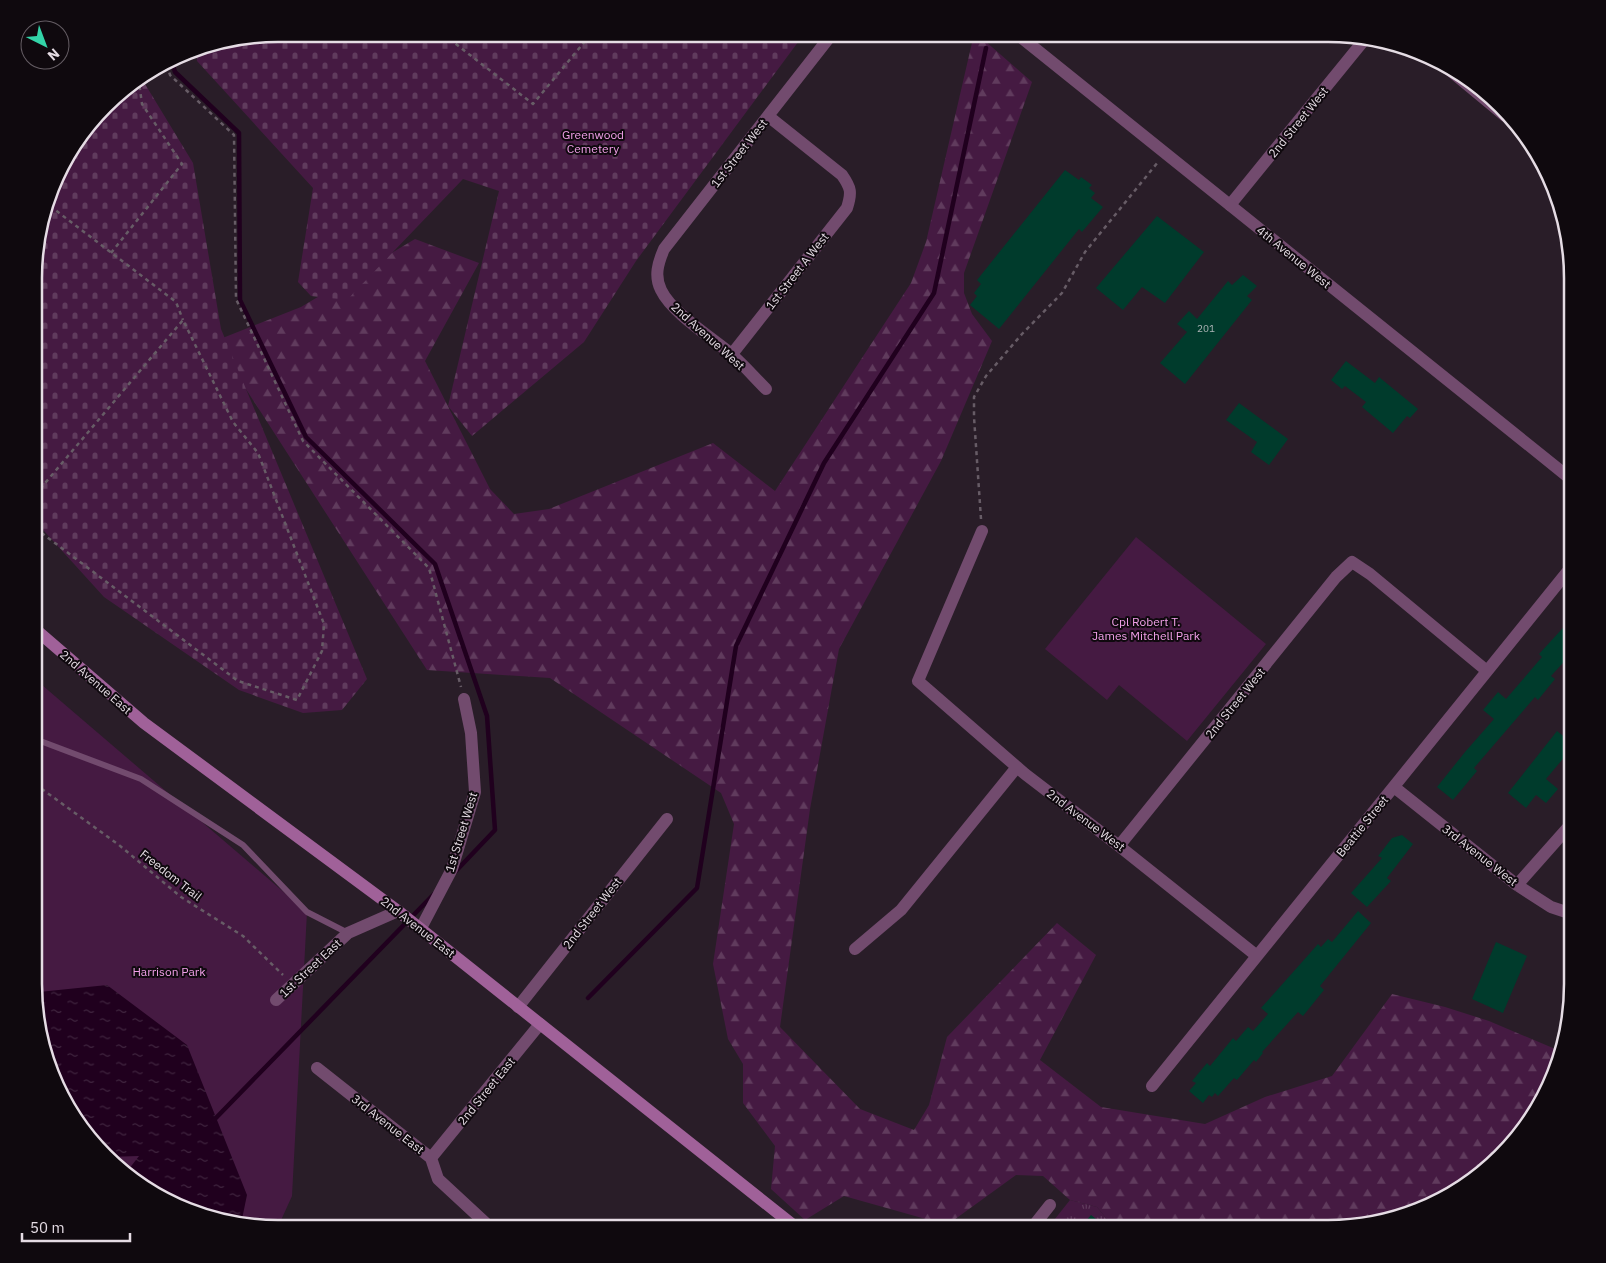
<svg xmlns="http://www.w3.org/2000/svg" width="1606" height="1263" viewBox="0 0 1606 1263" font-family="'IBM Plex Sans',sans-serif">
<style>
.grass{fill:url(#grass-tufts)}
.forest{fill:url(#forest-firs)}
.cemetery{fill:url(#cemetery-stones)}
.park{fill:#451a42}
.water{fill:url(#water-ripples)}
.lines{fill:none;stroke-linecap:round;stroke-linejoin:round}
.stream{stroke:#20001e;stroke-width:4.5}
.building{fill:#003b2c}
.path{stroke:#675c66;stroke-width:2.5;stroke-dasharray:4 4;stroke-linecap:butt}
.service{stroke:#724b6e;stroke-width:6}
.minor{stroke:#724b6e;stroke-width:12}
.tertiary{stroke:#724b6e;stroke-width:12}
.secondary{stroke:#a06199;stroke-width:12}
.labels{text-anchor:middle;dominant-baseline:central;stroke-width:4;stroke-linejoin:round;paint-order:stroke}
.number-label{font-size:10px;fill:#acb4b6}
.street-label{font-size:12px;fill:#e5dce4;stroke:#0f090e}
.park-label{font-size:12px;fill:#f2a0e9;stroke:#0f090e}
.rim{fill:none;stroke:#e5dce4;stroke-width:2.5}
</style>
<defs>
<pattern id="grass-tufts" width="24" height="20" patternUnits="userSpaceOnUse" patternTransform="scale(1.25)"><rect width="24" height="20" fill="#451a42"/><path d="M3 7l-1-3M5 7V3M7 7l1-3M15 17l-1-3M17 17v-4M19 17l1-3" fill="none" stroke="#603b5d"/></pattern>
<pattern id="forest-firs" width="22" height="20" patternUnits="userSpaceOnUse" patternTransform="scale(1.25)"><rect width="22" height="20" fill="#451a42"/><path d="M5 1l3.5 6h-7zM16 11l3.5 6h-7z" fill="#603b5d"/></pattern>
<pattern id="cemetery-stones" width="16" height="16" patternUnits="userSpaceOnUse" patternTransform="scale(1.25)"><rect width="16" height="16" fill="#451a42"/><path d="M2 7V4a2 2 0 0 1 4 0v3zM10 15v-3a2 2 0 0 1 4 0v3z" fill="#603b5d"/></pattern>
<pattern id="water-ripples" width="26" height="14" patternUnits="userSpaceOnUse" patternTransform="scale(1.25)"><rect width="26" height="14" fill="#20001e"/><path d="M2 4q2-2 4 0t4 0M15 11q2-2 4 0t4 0" fill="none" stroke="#40253f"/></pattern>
</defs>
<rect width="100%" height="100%" fill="#291d28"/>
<path class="grass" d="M 1070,1200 L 1097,1207 L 1115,1229 L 1047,1229 Z"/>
<path class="forest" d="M 974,34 L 977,34 L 1032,82 L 964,273 L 964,293 L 972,314 L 992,341 L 941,461 L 839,649 L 810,809 L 780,1027 L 860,1109 L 914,1130 L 929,1105 L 947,1037 L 1057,923 L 1096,955 L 1040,1060 L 1101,1107 L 1205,1124 L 1265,1097 L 1332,1076 L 1392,994 L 1445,1007 L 1489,1021 L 1560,1051 L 1554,1079 L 1511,1146 L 1422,1211 L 1328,1229 L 1258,1229 L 1248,1223 L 1219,1229 L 1115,1229 L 1097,1207 L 1070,1200 L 1043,1176 L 1016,1175 L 947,1225 L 844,1196 L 805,1220 L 771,1189 L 775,1146 L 743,1103 L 743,1064 L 728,1039 L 713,964 L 734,824 L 721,793 L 550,678 L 427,670 L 215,341 L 301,307 L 415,239 L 479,263 L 425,361 L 490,489 L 514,514 L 549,509 L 713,443 L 775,491 L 911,283 L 926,242 Z"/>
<path class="cemetery" d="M 278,34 L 804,34 L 636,261 L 584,342 L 472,436 L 448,406 L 499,191 L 463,179 L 347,300 L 311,296 L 298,282 L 313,188 L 197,61 L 196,49 L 199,47 Z
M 144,79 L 145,84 L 193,163 L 221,329 L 367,679 L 342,710 L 303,713 L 239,690 L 104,597 L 35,521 L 36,246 L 66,156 L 117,94 Z"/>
<path class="park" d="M 1136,537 L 1266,644 L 1187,741 L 1119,685 L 1107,700 L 1045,649 Z
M 35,679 L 307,912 L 292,1196 L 277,1229 L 262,1229 L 185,1211 L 117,1168 L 59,1093 L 34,1001 Z"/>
<path class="water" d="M 34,985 L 39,992 L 107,985 L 187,1045 L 247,1195 L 241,1224 L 185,1211 L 125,1174 L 139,1156 L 108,1157 L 59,1093 L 34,1001 Z"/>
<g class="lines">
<path class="stream" d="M 172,62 L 175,72 L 239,133 L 240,300 L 306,437 L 435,564 L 487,716 L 495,830 L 455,872
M 588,998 L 697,888 L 736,646 L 824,463 L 934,293 L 986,48
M 213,1121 L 434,894"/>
</g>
<path class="building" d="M 1065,170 L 1079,180 L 1081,177 L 1092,185 L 1089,188 L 1095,193 L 1091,198 L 1103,207 L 1082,232 L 1079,229 L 999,329 L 970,305 L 977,296 L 974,293 L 981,284 L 977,280 Z
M 1157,216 L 1204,252 L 1165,303 L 1142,287 L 1123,310 L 1096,288 Z
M 1243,275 L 1257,286 L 1247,296 L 1252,300 L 1185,384 L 1160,363 L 1187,332 L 1177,324 L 1189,311 L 1197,319 L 1228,281 L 1232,285 Z
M 1346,361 L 1375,383 L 1379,377 L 1418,409 L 1410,418 L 1407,416 L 1393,433 L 1362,407 L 1366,402 L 1345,386 L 1342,389 L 1331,380 Z
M 1239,403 L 1288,439 L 1269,465 L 1251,452 L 1257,442 L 1226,420 Z
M 1572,618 L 1572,653 L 1551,676 L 1555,679 L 1538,700 L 1535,697 L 1474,768 L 1477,771 L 1453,800 L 1437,787 L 1465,752 L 1494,719 L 1483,710 L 1498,692 L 1506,699 L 1542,657 L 1539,654 Z
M 1557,731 L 1572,743 L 1572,748 L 1546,779 L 1558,789 L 1546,803 L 1536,795 L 1526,808 L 1508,793 Z
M 1402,835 L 1413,844 L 1387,878 L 1391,881 L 1367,907 L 1351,893 L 1382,858 L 1378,856 L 1392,838 Z
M 1358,911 L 1371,923 L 1320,986 L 1324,990 L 1303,1016 L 1298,1012 L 1262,1052 L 1263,1053 L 1256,1062 L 1254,1060 L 1237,1080 L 1234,1078 L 1218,1096 L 1215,1093 L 1212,1097 L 1209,1095 L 1203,1103 L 1189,1091 L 1196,1083 L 1192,1081 L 1207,1063 L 1210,1066 L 1233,1038 L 1236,1041 L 1248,1027 L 1253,1031 L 1268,1014 L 1261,1008 L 1318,944 L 1321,947 L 1328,939 L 1332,942 Z
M 1496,942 L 1527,956 L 1503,1013 L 1472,999 Z
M 1091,1215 L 1100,1222 L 1094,1229 L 1079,1229 Z"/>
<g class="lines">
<path class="path" d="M 443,34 L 533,104 L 591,34
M 167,65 L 170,75 L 234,135 L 236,299 L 303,441 L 429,568 L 461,687
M 50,206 L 176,302 L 183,320
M 111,253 L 182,164 L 142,104 L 139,82
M 981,519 L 974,417 L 974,397 L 986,376 L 1022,334 L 1062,293 L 1085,252 L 1158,162
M 35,528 L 238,681 L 297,700 L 322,651 L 324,624 L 258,453 L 233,422 L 183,320 L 35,495
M 35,784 L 119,845 L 181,897 L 243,936 L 283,975"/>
<path class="service" d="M 35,739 L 141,779 L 243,845 L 307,912 L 348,933"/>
<path class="minor" d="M 1447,68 L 1505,116
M 1230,205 L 1365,39
M 732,354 L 847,208 C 852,192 851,188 842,175 L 768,116
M 766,389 C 754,377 743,364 730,353 C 711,337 672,313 661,290 C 654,276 658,263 664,249 L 832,34
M 982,531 L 918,681 L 1025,774 L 1119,846 L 1257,956
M 1394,787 L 1517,885 L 1551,907 L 1572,914
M 1119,846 L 1336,577 L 1352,562 L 1370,574 L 1487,671
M 1517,885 L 1572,823
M 421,928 L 452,869 L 475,792 L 471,733 L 464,699
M 855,949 L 901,910 L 1017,767
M 276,1000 L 348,933 L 398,911
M 518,1007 L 667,819
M 317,1068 L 431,1158 L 438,1179 L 492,1229
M 1152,1086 L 1572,566
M 431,1158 L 540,1024
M 1031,1229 L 1050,1205"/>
<path class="tertiary" d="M 1017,34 L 1572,480"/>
<path class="secondary" d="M 35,629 L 144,723 L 398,911 L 798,1229"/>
</g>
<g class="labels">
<g class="number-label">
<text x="1206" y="328">201</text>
</g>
<g class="street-label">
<text transform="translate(1298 122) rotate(-51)">2nd Street West</text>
<text transform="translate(739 153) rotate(-52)">1st Street West</text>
<text transform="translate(1294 257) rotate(39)">4th Avenue West</text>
<text transform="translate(797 271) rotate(-52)">1st Street A West</text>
<text transform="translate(708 336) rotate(42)">2nd Avenue West</text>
<text transform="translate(96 682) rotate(41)">2nd Avenue East</text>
<text transform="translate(1235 703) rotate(-51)">2nd Street West</text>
<text transform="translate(1086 820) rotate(37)">2nd Avenue West</text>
<text transform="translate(1362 826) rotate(-51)">Beattie Street</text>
<text transform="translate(461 832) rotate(-73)">1st Street West</text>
<text transform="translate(1480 855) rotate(38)">3rd Avenue West</text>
<text transform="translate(171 875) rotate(38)">Freedom Trail</text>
<text transform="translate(592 913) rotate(-52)">2nd Street West</text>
<text transform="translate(418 927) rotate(38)">2nd Avenue East</text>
<text transform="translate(310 968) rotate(-43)">1st Street East</text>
<text transform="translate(486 1091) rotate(-51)">2nd Street East</text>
<text transform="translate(388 1124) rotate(38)">3rd Avenue East</text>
</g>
<g class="park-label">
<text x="593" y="134">Greenwood<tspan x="593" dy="14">Cemetery</tspan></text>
<text x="1146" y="621">Cpl Robert T.<tspan x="1146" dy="14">James Mitchell Park</tspan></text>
<text x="169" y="971">Harrison Park</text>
</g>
</g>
<path d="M0 0H1606V1263H0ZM278 42H1328A236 236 0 0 1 1564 278V984A236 236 0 0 1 1328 1220H278A236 236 0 0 1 42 984V278A236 236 0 0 1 278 42Z" fill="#0f090e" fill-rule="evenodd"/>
<path class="rim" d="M278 42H1328A236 236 0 0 1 1564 278V984A236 236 0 0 1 1328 1220H278A236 236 0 0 1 42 984V278A236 236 0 0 1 278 42Z"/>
<g transform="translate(45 45) rotate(138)"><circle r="24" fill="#0f090e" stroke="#655d64"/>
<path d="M0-4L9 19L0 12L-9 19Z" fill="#33d4a8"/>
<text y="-8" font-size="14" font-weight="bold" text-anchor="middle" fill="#e5dce4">N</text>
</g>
<path d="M22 1233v8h108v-8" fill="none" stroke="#e5dce4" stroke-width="2.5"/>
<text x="30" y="1233" font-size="15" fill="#e5dce4" stroke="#0f090e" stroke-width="4" paint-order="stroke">50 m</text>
</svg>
